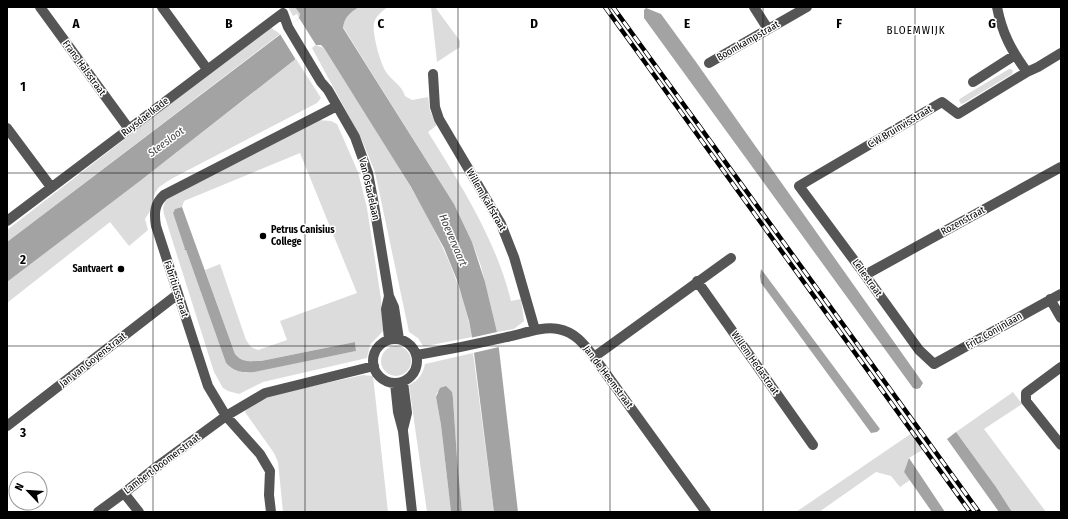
<svg xmlns="http://www.w3.org/2000/svg" width="1068" height="519" viewBox="0 0 1068 519" font-family="'Fira Sans Condensed',sans-serif">
<style>
.green{fill:#dcdcdc;fill-rule:evenodd}
.water{fill:#a3a3a3}
.pier{fill:#fff}
.lines{fill:none;stroke-linecap:round;stroke-linejoin:round}
.minor{stroke:#555;stroke-width:10}
.rail-casing{stroke:#000;stroke-width:4.5}
.rail{stroke:#fff;stroke-width:3;stroke-dasharray:9;stroke-linecap:butt}
.grid{fill:none;stroke:#000;stroke-width:1;stroke-opacity:0.55}
.poi-dot{fill:#000;stroke:#fff;stroke-width:1.5}
.labels{text-anchor:middle;dominant-baseline:central;stroke-width:3;stroke-linejoin:round;paint-order:stroke}
.street-label{font-size:10px;fill:#000;stroke:#fff}
.poi-label{font-size:10px;font-weight:bold;fill:#000;stroke:#fff;text-anchor:start}
.neighbourhood-label{font-size:11px;letter-spacing:1px;fill:#000;stroke:#fff}
.water-label{font-size:11px;font-style:italic;fill:#444;stroke:#fff}
.grid-label{font-size:13px;text-anchor:middle;font-weight:bold;fill:#000;stroke:#fff;stroke-width:3;stroke-linejoin:round;paint-order:stroke}
</style>
<rect width="100%" height="100%" fill="#fff"/>
<path class="green" d="M 288,7 L 295,7 L 300,14 L 299,18 L 297,14 L 293,16 Z
M 359,7 L 388,7 C 382,11 376,16 374,23 C 372,34 380,62 386,72 C 392,81 402,85 405,96 L 412,100 L 428,97 L 430,111 L 437,125 L 428,132 C 461,185 496,240 511,301 L 521,299 L 524,321 L 514,329 L 497,332 L 481,266 L 472,242 L 454,204 L 343,27 C 344,17 351,12 359,7 Z
M 431,7 L 435,7 L 460,41 L 460,47 L 437,62 Z
M 270,27 L 280,34 L 7,242 L 7,230 Z
M 316,45 L 324,48 C 344,80 365,113 385,145 C 424,208 458,264 472,337 L 426,346 L 423,346 L 418,338 L 409,332 L 375,172 L 362,140 L 312,48 Z
M 296,59 L 321,98 L 317,103 L 171,179 L 159,187 L 155,193 L 153,199 L 150,211 L 145,219 L 148,230 L 129,246 L 110,222 L 7,303 L 7,282 L 140,181 Z
M 1009,69 L 1011,69 L 1013,71 L 1012,74 L 964,103 L 961,104 L 959,100 L 961,98 Z
M 317,120 L 331,121 L 337,124 L 358,172 L 367,208 L 381,299 L 383,331 L 370,345 L 367,358 L 263,382 L 239,394 L 228,391 L 223,388 L 214,372 L 164,214 L 163,208 L 166,199 ZM 300,153 L 357,293 L 280,321 L 287,340 L 258,350 L 251,347 L 246,340 L 220,264 L 205,270 L 235,354 C 242,363 251,361 261,361 L 355,342 L 356,351 L 245,373 L 226,363 L 173,213 L 175,209 L 182,207 L 184,201 Z
M381 361a15 15 0 1 1 30 0a15 15 0 1 1-30 0Z
M 473,353 L 494,512 L 462,512 L 457,458 L 453,399 L 437,392 L 436,397 L 441,425 L 451,512 L 427,512 L 409,385 C 418,381 423,374 425,364 Z
M 363,375 L 373,376 L 388,512 L 283,512 L 278,462 L 274,453 L 245,412 L 249,405 L 271,395 Z
M 1013,392 L 1022,404 L 984,429 L 1046,512 L 1012,512 L 996,487 L 956,432 Z
M 912,433 L 924,449 L 909,458 L 904,472 L 910,480 L 900,487 L 891,476 L 876,472 L 819,512 L 796,512 Z"/>
<path class="water" d="M 295,7 L 359,7 C 351,12 344,17 343,28 L 454,204 L 472,242 L 485,282 L 497,332 L 518,512 L 494,512 L 472,337 L 469,321 L 457,280 L 444,248 L 411,187 L 324,48 L 321,45 L 316,45 L 297,58 L 140,181 L 7,282 L 7,242 L 281,34 L 299,18 L 300,14 Z
M 646,8 L 661,14 L 696,62 L 923,383 L 920,388 L 917,389 L 913,388 L 644,18 L 644,10 Z
M 182,207 L 235,354 C 242,363 251,361 261,361 L 355,342 L 356,351 L 254,372 C 242,373 235,372 226,363 L 186,250 L 184,250 L 185,249 L 173,213 L 175,209 Z
M 761,269 L 880,429 L 877,432 L 871,433 L 761,283 L 760,276 Z
M 446,386 L 452,392 L 453,399 L 457,458 L 462,512 L 451,512 L 441,425 L 436,397 L 440,388 Z
M 956,432 L 996,487 L 1012,512 L 999,512 L 947,439 Z
M 909,458 L 945,512 L 932,512 L 904,472 Z"/>
<path class="pier" d="M 299,18 L 316,45 L 296,60 L 280,34 Z
M 497,332 L 499,347 L 473,353 L 470,338 Z"/>
<g class="lines">
<path class="minor" d="M 40,7 L 129,129
M 162,7 L 207,69
M 754,7 L 768,29
M 997,7 C 1002,33 1011,50 1027,72
M 283,13 L 288,27 L 321,82 L 328,90 L 355,137 L 368,173 L 374,205 L 389,296 L 394,307 L 399,339
M 1061,53 L 1038,67 L 1027,72 L 958,114 L 942,102 L 799,186 L 865,275 L 919,350 L 934,364 L 1061,294
M 709,63 L 807,7
M 433,74 L 435,107 L 439,119 L 501,224 L 514,257 L 535,330
M 973,82 L 1015,55
M 7,128 L 51,187
M 7,221 L 283,13
M 865,275 L 1061,167
M 697,281 L 813,445
M 389,296 L 386,309 L 389,339
M 1050,299 L 1061,318
M373 361a22 22 0 1 1 44 0a22 22 0 1 1-44 0Z
M 417,355 C 447,350 477,344 507,337 C 523,334 541,326 558,329 C 575,332 584,344 594,357 L 706,512
M 594,357 L 731,258
M 1061,367 L 1026,393 L 1026,401 L 1061,445
M 403,382 L 407,413 L 403,429
M 395,383 L 398,412 L 403,431 L 412,512
M 7,426 L 178,294
M 124,493 L 139,512
M 98,512 L 124,493 L 159,465 L 226,416 L 265,393 L 374,366
M 271,512 L 269,495 L 270,471 L 260,454 L 226,416 L 208,386 L 156,226 C 154,214 154,204 164,195 L 337,106"/>
<g class="rail-casing">
<path id="rail" d="M 605,7 L 970,512
M 613,7 L 979,512"/>
</g>
<use href="#rail" class="rail"/>
</g>
<path class="grid" d="M 153,7 L 153,512M 305,7 L 305,512M 458,7 L 458,512M 610,7 L 610,512M 763,7 L 763,512M 915,7 L 915,512M 7,173 L 1061,173M 7,346 L 1061,346"/>
<g class="poi-dot">
<circle cx="263" cy="236" r="4"/>
<circle cx="121" cy="269" r="4"/>
</g>
<g class="labels">
<g class="street-label">
<text transform="translate(748 41) rotate(-30)">Boomkampstraat</text>
<text transform="translate(84 68) rotate(54)">Frans Halsstraat</text>
<text transform="translate(145 117) rotate(-38)">Ruysdaelkade</text>
<text transform="translate(900 127) rotate(-31)">C.W.Bruinvisstraat</text>
<text transform="translate(369 189) rotate(77)">Van Ostadelaan</text>
<text transform="translate(486 200) rotate(60)">Willem Kalfstraat</text>
<text transform="translate(963 221) rotate(-29)">Rozenstraat</text>
<text transform="translate(867 278) rotate(54)">Leliestraat</text>
<text transform="translate(176 289) rotate(72)">Fabritiusstraat</text>
<text transform="translate(994 331) rotate(-30)">Fritz Conijnlaan</text>
<text transform="translate(93 360) rotate(-38)">Jan van Goyenstraat</text>
<text transform="translate(755 363) rotate(55)">Willem Hedastraat</text>
<text transform="translate(608 377) rotate(53)">Jan de Heemstraat</text>
<text transform="translate(162 464) rotate(-37)">Lambert Doomerstraat</text>
</g>
<g class="poi-label">
<text x="271" y="230">Petrus Canisius<tspan x="271" dy="12">College</tspan></text>
<text x="113" y="269" text-anchor="end">Santvaert</text>
</g>
<g class="neighbourhood-label">
<text x="916" y="30">BLOEMWIJK</text>
</g>
<g class="water-label">
<text transform="translate(166 142) rotate(-37)">Steesloot</text>
<text transform="translate(453 240) rotate(67)">Hoevervaart</text>
</g>
</g>
<g class="grid-label">
<text x="76" y="28">A</text>
<text x="229" y="28">B</text>
<text x="381" y="28">C</text>
<text x="534" y="28">D</text>
<text x="687" y="28">E</text>
<text x="839" y="28">F</text>
<text x="992" y="28">G</text>
<text x="23" y="91">1</text>
<text x="23" y="264">2</text>
<text x="23" y="437">3</text>
</g>
<rect width="1068" height="519" fill="none" stroke="#000000" stroke-width="16"/>
<g transform="translate(28 491) rotate(295)"><circle r="19" fill="#ffffff" stroke="#999999"/>
<path d="M0-3L7 15L0 10L-7 15Z" fill="#000000"/>
<text y="-6" font-size="11" font-weight="bold" text-anchor="middle" fill="#000000">N</text>
</g>
</svg>
